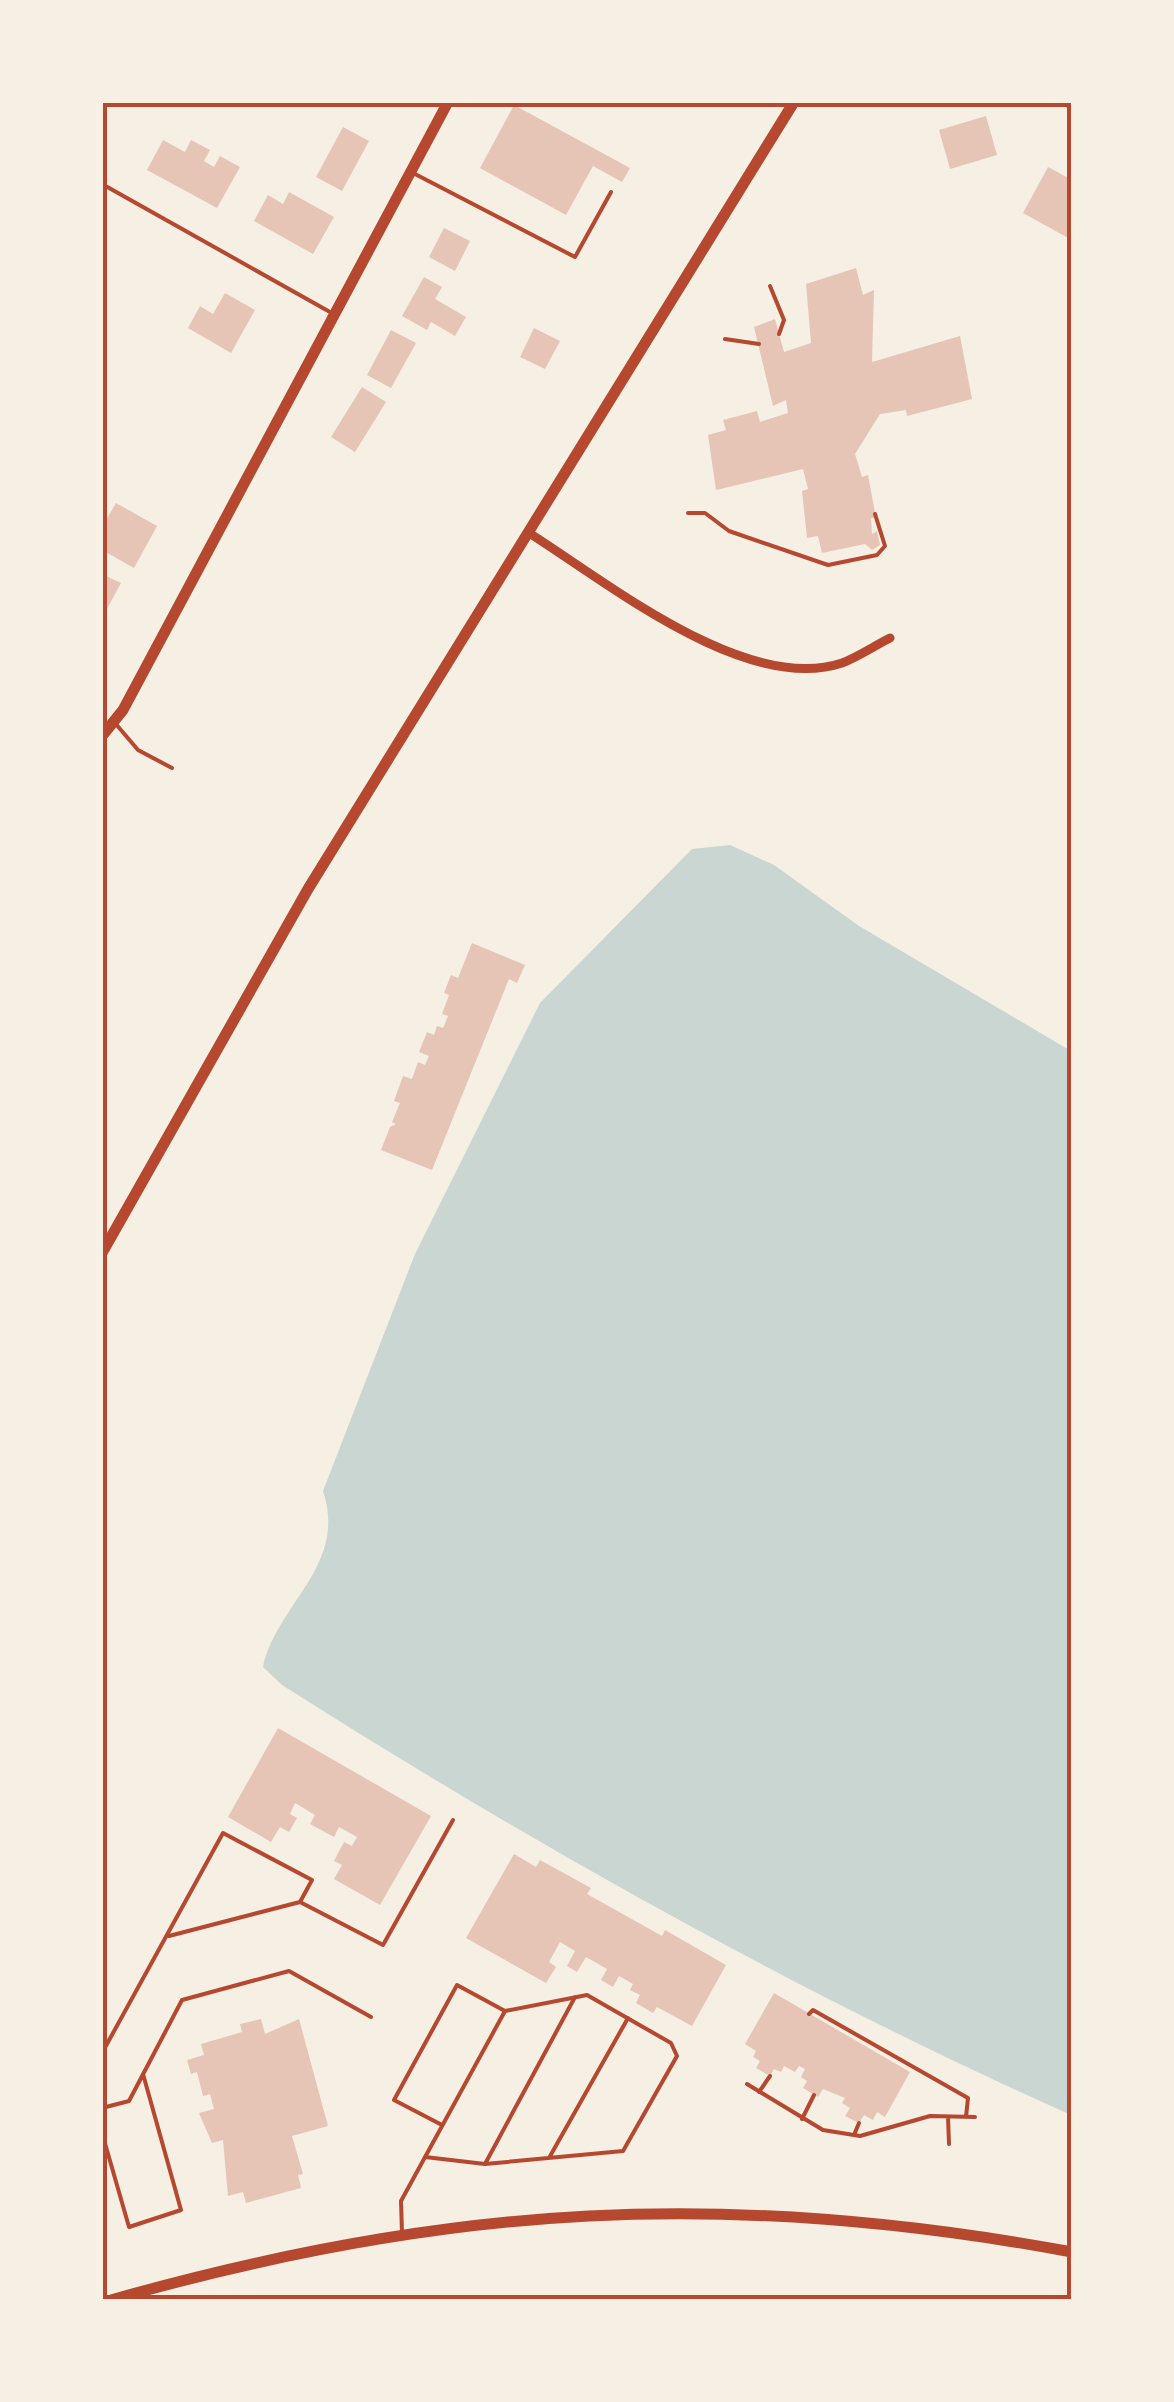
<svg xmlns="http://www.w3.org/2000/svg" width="1174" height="2402" viewBox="0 0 1174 2402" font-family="Cabin,sans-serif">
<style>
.water{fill:#c9d6d2}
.building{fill:#e6c5b7}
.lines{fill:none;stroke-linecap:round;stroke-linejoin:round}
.path{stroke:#b5482f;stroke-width:4}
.service{stroke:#b5482f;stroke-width:4}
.minor{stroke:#b5482f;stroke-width:9}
.tertiary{stroke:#b5482f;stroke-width:11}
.neatline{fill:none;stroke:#b5482f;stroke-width:4}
</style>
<rect width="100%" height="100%" fill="#f6efe4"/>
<path class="water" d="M 730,845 L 774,865 L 859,926 L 1071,1051 L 1071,2115 C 798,1993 534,1845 282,1685 L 263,1667 C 277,1603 348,1566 323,1491 L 415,1254 L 540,1003 L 692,849 Z"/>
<path class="building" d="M 514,105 L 630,168 L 622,182 L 593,166 L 566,215 L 480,168 Z
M 986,116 L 997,155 L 950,169 L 939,130 Z
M 343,127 L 369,141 L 342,191 L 316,177 Z
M 163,140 L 185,152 L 191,140 L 210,150 L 204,161 L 214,167 L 220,156 L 240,167 L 217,208 L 147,170 Z
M 1048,167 L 1072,180 L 1070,239 L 1023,213 Z
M 289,192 L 334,217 L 313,254 L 254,221 L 268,195 L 283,204 Z
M 444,228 L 470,241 L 455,271 L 429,257 Z
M 856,268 L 863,295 L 874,290 L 872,362 L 960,336 L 972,399 L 907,416 L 906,410 L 880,414 L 855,454 L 862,477 L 868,475 L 876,518 L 871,518 L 872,534 L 877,531 L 880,545 L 872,550 L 865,544 L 822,553 L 818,536 L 807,538 L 802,491 L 808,489 L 803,469 L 716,490 L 708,435 L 726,430 L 723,420 L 757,411 L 760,422 L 788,413 L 786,400 L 773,406 L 754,327 L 775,319 L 784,352 L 811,343 L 806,284 Z
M 424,277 L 442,287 L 435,299 L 466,317 L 455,336 L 431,322 L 427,330 L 402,316 Z
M 225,293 L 255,310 L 231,353 L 188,328 L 200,306 L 213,314 Z
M 534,328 L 560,341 L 545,369 L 520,357 Z
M 391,330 L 416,343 L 391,388 L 367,375 Z
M 362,387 L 386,402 L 355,452 L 331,437 Z
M 116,503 L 157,526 L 134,568 L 102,550 L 102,527 Z
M 102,574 L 121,583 L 102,618 Z
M 472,943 L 525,965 L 517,983 L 509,979 L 432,1170 L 381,1150 L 390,1127 L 396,1124 L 392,1122 L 400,1103 L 394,1101 L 403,1076 L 412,1079 L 418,1062 L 425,1065 L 429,1056 L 419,1052 L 427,1032 L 434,1035 L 437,1026 L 443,1028 L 448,1016 L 442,1014 L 449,995 L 444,993 L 451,975 L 458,978 Z
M 278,1728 L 431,1816 L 380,1905 L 334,1879 L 342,1865 L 334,1861 L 344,1842 L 352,1846 L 357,1837 L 339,1827 L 334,1837 L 310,1824 L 315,1815 L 295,1803 L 290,1814 L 297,1818 L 289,1832 L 280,1827 L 271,1842 L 228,1817 Z
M 514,1854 L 536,1867 L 540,1860 L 591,1888 L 587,1894 L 662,1936 L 665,1930 L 726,1965 L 692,2026 L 657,2007 L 653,2013 L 636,2003 L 640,1995 L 630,1990 L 633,1984 L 619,1976 L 613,1987 L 601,1980 L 607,1969 L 586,1957 L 577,1972 L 567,1966 L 575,1951 L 560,1942 L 549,1962 L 556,1967 L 546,1983 L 466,1938 Z
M 774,1993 L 910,2072 L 885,2117 L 877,2112 L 873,2120 L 864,2115 L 859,2123 L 845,2116 L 850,2108 L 842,2103 L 845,2098 L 823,2089 L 818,2097 L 803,2088 L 807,2081 L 801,2077 L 805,2069 L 799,2066 L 795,2072 L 784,2066 L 781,2072 L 774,2069 L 770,2076 L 756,2068 L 760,2061 L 753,2057 L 756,2051 L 745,2044 Z
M 261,2019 L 265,2034 L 299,2019 L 328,2126 L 292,2136 L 303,2174 L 298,2175 L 301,2188 L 246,2203 L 243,2192 L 228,2196 L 223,2140 L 212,2143 L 199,2113 L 214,2109 L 210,2094 L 203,2096 L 197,2072 L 191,2074 L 187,2060 L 204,2055 L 201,2044 L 242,2032 L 240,2024 Z"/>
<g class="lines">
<path class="path" d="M 688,513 L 705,513 L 729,531 L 828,565 L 877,555 L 885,546 L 875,514
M 809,2014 L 813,2010 L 968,2098 L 966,2117
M 747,2084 L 823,2130 L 860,2136 L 930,2116 L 975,2117
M 759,2092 L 770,2076
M 948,2117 L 949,2144
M 802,2119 L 814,2095
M 854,2135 L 859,2123"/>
<path class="service" d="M 415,174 L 575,257 L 611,192
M 102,184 L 330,312
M 770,286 L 784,320 L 779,334
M 725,339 L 759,344
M 115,723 L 138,750 L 172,768
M 169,1936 L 300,1902
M 102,2053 L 223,1833 L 312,1880 L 300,1902 L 383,1945 L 453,1820
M 102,2108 L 129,2101 L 182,2000 L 289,1971 L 371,2017
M 102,2133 L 129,2227 L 181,2210 L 143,2074
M 425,2157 L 485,2164 L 623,2151 L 677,2056 L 671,2043 L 587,1995 L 505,2011 L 457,1985 L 394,2100 L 442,2125
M 549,2158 L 628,2018
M 485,2164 L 575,1997
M 402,2233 L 401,2201 L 505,2011"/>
<path class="minor" d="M 1069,102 L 1072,108
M 529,533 C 607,582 746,695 842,663 C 858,657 874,646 890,638"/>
<path class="tertiary" d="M 102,736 L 123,710 L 448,102
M 102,1253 L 308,889 L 794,102
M 111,2300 C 448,2204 727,2188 1072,2252"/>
</g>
<rect width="1174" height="2402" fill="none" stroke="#f6efe4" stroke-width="210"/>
<rect x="105" y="105" width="964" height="2192" class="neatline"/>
</svg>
